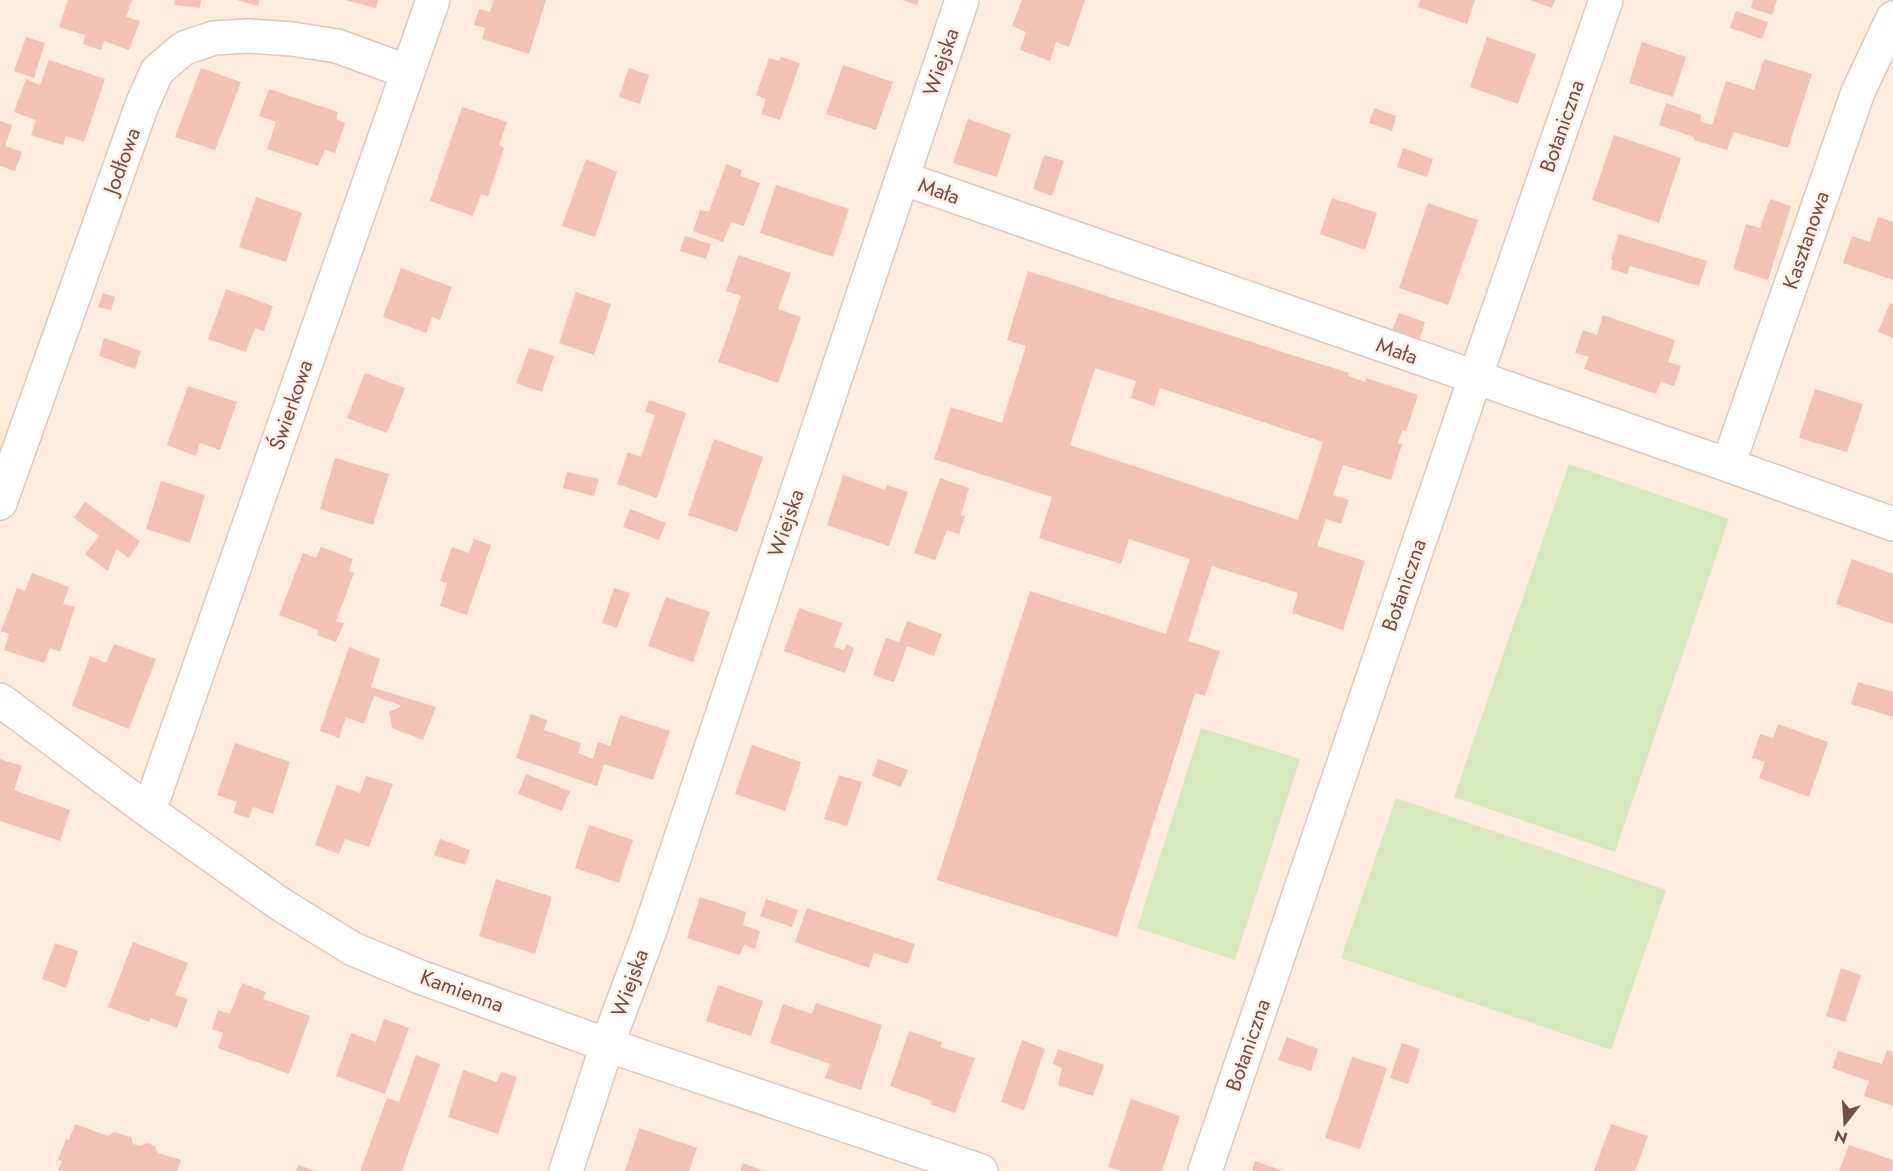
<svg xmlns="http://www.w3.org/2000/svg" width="1893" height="1171" viewBox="0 0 1893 1171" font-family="Jost,sans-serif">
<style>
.green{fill:#d7e9bc}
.building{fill:#f2c2b5;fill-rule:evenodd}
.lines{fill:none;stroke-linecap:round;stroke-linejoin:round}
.minor-casing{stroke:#e2c7bd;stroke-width:36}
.minor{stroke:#fff;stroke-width:33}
.labels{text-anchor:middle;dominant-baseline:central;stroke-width:4.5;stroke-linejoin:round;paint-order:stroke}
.street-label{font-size:21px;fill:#724e46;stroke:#ffefe4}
</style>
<rect width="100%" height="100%" fill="#fdebdd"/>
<path class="green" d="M 1569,464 L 1729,519 L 1615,852 L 1454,797 Z
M 1201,728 L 1300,759 L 1235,960 L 1137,928 Z
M 1396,798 L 1666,890 L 1611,1050 L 1341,958 Z"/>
<path class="building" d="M 68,0 L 132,0 L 126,17 L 140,21 L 129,50 L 104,41 L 101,50 L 83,44 L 85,35 L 59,27 Z
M 175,0 L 201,0 L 200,8 L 174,5 Z
M 237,0 L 259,0 L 258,6 Z
M 346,0 L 378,0 L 376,8 Z
M 494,0 L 546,0 L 529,54 L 482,39 L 485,28 L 474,25 L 479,9 L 490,12 Z
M 902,0 L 919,0 L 917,5 Z
M 1022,0 L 1085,0 L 1069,47 L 1056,42 L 1050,61 L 1020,50 L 1026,32 L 1012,26 Z
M 1421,0 L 1475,0 L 1467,24 L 1418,7 Z
M 1530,0 L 1555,0 L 1552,8 Z
M 1753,0 L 1777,0 L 1772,15 L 1751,8 Z
M 1736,11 L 1768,22 L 1762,39 L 1730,28 Z
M 26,37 L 45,43 L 34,78 L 14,71 Z
M 1487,37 L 1536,54 L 1518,104 L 1470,87 Z
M 1642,42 L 1686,57 L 1673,97 L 1629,83 Z
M 781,57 L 800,63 L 780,120 L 761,114 L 766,99 L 756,95 L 769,58 L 779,61 Z
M 1764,59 L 1812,74 L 1788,148 L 1734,132 L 1727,150 L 1694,140 L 1694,137 L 1659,125 L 1666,103 L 1701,115 L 1700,121 L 1712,125 L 1726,81 L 1754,90 Z
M 49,60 L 105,79 L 84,142 L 66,136 L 63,145 L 31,135 L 36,120 L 14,112 L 26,79 L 40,85 Z
M 843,65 L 893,82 L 876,130 L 826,114 Z
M 201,68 L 241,82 L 215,150 L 175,137 Z
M 629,68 L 649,75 L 640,104 L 619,97 Z
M 269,89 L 338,112 L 336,119 L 345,123 L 335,153 L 325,150 L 318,166 L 267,149 L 276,122 L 259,116 Z
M 462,107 L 507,122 L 499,145 L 504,148 L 488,196 L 481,194 L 473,216 L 430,201 Z
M 1374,108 L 1396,116 L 1392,131 L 1369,123 Z
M 968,119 L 1011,134 L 997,177 L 953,163 Z
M 0,121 L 12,125 L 5,146 L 22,152 L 15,171 L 0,166 Z
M 1614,135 L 1681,158 L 1659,223 L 1592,200 Z
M 1403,148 L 1433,159 L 1427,177 L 1397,167 Z
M 1044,155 L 1064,161 L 1052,196 L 1033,189 Z
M 586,159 L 617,172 L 595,237 L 562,226 Z
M 726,164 L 742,170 L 740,176 L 760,183 L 744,226 L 731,222 L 723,242 L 693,231 L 700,210 L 709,212 Z
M 776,185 L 849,209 L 833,257 L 760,233 Z
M 256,197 L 302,213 L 286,262 L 239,247 Z
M 1332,198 L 1377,213 L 1365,250 L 1320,234 Z
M 1770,199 L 1791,206 L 1768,280 L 1733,269 L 1746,224 L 1760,228 Z
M 1428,203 L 1478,220 L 1448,305 L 1399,288 Z
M 1878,217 L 1893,222 L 1893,280 L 1843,263 L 1852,236 L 1870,242 Z
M 1619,234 L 1707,261 L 1699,286 L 1630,266 L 1627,274 L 1611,269 L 1613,260 L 1611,260 Z
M 685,236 L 711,244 L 706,259 L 680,251 Z
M 738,255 L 791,273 L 778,309 L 801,317 L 778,383 L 718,362 L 741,296 L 726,291 Z
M 401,268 L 452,287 L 440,320 L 432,317 L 426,333 L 383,317 Z
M 1028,271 L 1349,373 L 1348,376 L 1365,382 L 1366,378 L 1418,395 L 1406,431 L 1402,430 L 1398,443 L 1402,444 L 1391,480 L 1343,465 L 1333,495 L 1349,500 L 1341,524 L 1326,519 L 1317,546 L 1365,561 L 1343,630 L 1292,613 L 1298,593 L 1212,566 L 1188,641 L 1220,651 L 1205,696 L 1195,693 L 1117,937 L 937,880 L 1030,591 L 1166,634 L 1190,559 L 1129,539 L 1121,564 L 1039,538 L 1052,497 L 934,459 L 951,407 L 1002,423 L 1026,346 L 1007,340 ZM 1095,368 L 1136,381 L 1131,398 L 1154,406 L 1160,388 L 1323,442 L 1298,520 L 1070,445 Z
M 226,289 L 273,306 L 264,331 L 255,328 L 246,352 L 208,339 Z
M 576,292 L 611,304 L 594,355 L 559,343 Z
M 103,293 L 115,297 L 111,310 L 98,307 Z
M 1890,303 L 1893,304 L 1893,338 L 1878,332 Z
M 1399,313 L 1425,322 L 1418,343 L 1391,333 Z
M 1603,315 L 1675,340 L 1668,362 L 1681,366 L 1674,386 L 1661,382 L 1656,394 L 1584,369 L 1589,357 L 1575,353 L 1583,330 L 1597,335 Z
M 104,338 L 141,351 L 135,369 L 99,356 Z
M 529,348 L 554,356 L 542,392 L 516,383 Z
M 365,373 L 405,388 L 387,433 L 347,418 Z
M 188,386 L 237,402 L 220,450 L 200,443 L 196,456 L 167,445 Z
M 1815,389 L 1863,404 L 1847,452 L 1799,438 Z
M 649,400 L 686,413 L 657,498 L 617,484 L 628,452 L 641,457 L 655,415 L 645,412 Z
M 714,439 L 763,457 L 737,532 L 688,515 Z
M 335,458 L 389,474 L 373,525 L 320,509 Z
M 567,472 L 599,479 L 594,496 L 563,488 Z
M 843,475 L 885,490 L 887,485 L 908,492 L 889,546 L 827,525 Z
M 940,478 L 969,488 L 961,515 L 965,516 L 959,534 L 947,530 L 935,560 L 914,553 Z
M 161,481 L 205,495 L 190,543 L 146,529 Z
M 85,502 L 140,541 L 129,558 L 116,549 L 108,571 L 85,554 L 99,536 L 74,518 Z
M 630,509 L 666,523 L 659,540 L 623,527 Z
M 474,539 L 491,545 L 467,615 L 440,606 L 447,583 L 440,581 L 452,547 L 469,553 Z
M 321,547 L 353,559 L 349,571 L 354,573 L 336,621 L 344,623 L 336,642 L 317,635 L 318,630 L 279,615 L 303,553 L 316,558 Z
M 1852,559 L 1893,574 L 1893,624 L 1836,604 Z
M 32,573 L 69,587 L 63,604 L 75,607 L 60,652 L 50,648 L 44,663 L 4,650 L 9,634 L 1,631 L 17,588 L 25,591 Z
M 614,588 L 630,593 L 617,628 L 602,623 Z
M 666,597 L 710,612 L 693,662 L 648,646 Z
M 799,608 L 842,623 L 834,647 L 844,650 L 846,644 L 854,648 L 845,673 L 784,651 Z
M 907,621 L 942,634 L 934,656 L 907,646 L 894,682 L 873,675 L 886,638 L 899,642 Z
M 114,644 L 156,659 L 129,729 L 72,706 L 90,656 L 106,663 Z
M 349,647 L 380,659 L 371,687 L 436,707 L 423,740 L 392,728 L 389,712 L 400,707 L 400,705 L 374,696 L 364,724 L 346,717 L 339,738 L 320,731 Z
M 1858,682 L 1893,692 L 1893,717 L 1851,704 Z
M 531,714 L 547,720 L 544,730 L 581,743 L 578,753 L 593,759 L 598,742 L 610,746 L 620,715 L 670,731 L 653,780 L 604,764 L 597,786 L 516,758 Z
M 1778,724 L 1828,742 L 1809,797 L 1759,778 L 1765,762 L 1752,758 L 1760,734 L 1773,738 Z
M 235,743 L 290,762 L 273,814 L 253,807 L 249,818 L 233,813 L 237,802 L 217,795 Z
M 752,745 L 801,762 L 785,811 L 735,794 Z
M 0,759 L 22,766 L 14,790 L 70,810 L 60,841 L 0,821 Z
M 878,759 L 908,770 L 901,787 L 872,776 Z
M 526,774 L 570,791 L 562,811 L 518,794 Z
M 839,775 L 862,782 L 847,826 L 824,819 Z
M 366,776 L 393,784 L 369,847 L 345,839 L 339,854 L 315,845 L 337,785 L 360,793 Z
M 589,825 L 633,840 L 619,883 L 575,868 Z
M 440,839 L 470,850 L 465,865 L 434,855 Z
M 496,879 L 552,897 L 535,954 L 479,936 Z
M 700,897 L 746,912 L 743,925 L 760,931 L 755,949 L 744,945 L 740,955 L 687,938 Z
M 766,899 L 798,910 L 792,927 L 760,916 Z
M 807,908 L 915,944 L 908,964 L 874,953 L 869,968 L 795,942 Z
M 133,942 L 188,963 L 175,995 L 188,999 L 177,1028 L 151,1018 L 149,1022 L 108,1007 Z
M 55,943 L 78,951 L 66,988 L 42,979 Z
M 1841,968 L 1861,975 L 1845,1022 L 1826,1016 Z
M 242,983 L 266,992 L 263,999 L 310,1016 L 289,1074 L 218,1048 L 223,1033 L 212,1029 L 218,1010 L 230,1014 Z
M 718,985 L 763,1001 L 751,1036 L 706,1021 Z
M 816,1003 L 882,1025 L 861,1090 L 825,1078 L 830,1064 L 770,1043 L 783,1004 L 812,1014 Z
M 384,1019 L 409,1028 L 385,1094 L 336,1076 L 351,1033 L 376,1042 Z
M 909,1031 L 942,1042 L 940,1047 L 975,1058 L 955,1113 L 930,1104 L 932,1101 L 890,1086 Z
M 1287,1037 L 1318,1049 L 1311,1071 L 1278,1060 Z
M 1022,1040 L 1045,1049 L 1024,1110 L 1001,1102 Z
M 1402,1043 L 1420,1049 L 1408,1084 L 1390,1078 Z
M 1058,1049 L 1104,1065 L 1093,1096 L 1058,1085 L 1062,1068 L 1053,1064 Z
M 1887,1050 L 1893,1052 L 1893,1106 L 1864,1096 L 1869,1081 L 1832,1068 L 1838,1051 L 1882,1064 Z
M 416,1055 L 440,1064 L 402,1171 L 360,1171 L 387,1098 L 399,1102 Z
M 1352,1057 L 1387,1068 L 1360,1149 L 1325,1138 Z
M 463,1070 L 497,1082 L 501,1072 L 517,1077 L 498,1134 L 448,1117 Z
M 1131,1099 L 1180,1116 L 1162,1171 L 1121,1171 L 1108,1167 Z
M 75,1124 L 108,1136 L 114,1132 L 131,1137 L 133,1144 L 140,1146 L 147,1143 L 155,1146 L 158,1153 L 181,1160 L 177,1171 L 58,1171 L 62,1161 L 58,1160 L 66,1139 L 69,1140 Z
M 1611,1124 L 1648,1136 L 1635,1171 L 1594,1171 Z
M 639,1128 L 697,1148 L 689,1171 L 625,1171 Z
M 1849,1145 L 1893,1160 L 1892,1171 L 1839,1171 Z
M 1255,1161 L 1283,1171 L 1252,1171 Z
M 743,1163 L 764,1171 L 740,1171 Z
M 298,1165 L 316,1171 L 296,1171 Z"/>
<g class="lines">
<g class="minor-casing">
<path id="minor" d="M 902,178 L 1728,465 L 1893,524
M 1728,465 L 1858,92 L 1893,18
M 0,503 L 142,105 L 157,71 L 184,48 L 214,38 L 248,36 L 292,39 L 337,46 L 408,72
M 0,700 L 149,811 L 280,904 L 353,949 L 420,977 L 607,1045 L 981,1171
M 149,811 L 433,0
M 566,1171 L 607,1045 L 649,933 L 962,0
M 1205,1171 L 1475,378 L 1606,0"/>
</g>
<use href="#minor" class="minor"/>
</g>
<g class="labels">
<g class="street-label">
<text transform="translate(941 62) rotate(-71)">Wiejska</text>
<text transform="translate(1562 126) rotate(-71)">Botaniczna</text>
<text transform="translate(122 161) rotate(-70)">Jodłowa</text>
<text transform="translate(939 191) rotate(19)">Mała</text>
<text transform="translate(1806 240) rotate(-71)">Kasztanowa</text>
<text transform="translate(1397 351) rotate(19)">Mała</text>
<text transform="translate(291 405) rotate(-71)">Świerkowa</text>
<text transform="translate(786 523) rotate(-71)">Wiejska</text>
<text transform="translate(1404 585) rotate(-71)">Botaniczna</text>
<text transform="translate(630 983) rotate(-70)">Wiejska</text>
<text transform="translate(462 991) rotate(20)">Kamienna</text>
<text transform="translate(1248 1045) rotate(-71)">Botaniczna</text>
</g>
</g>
<g transform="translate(1845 1123) rotate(197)" stroke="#ffefe4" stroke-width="4.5" paint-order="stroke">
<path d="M0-4.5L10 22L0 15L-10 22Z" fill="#724e46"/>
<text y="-9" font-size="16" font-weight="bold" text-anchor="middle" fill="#724e46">N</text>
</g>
</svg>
